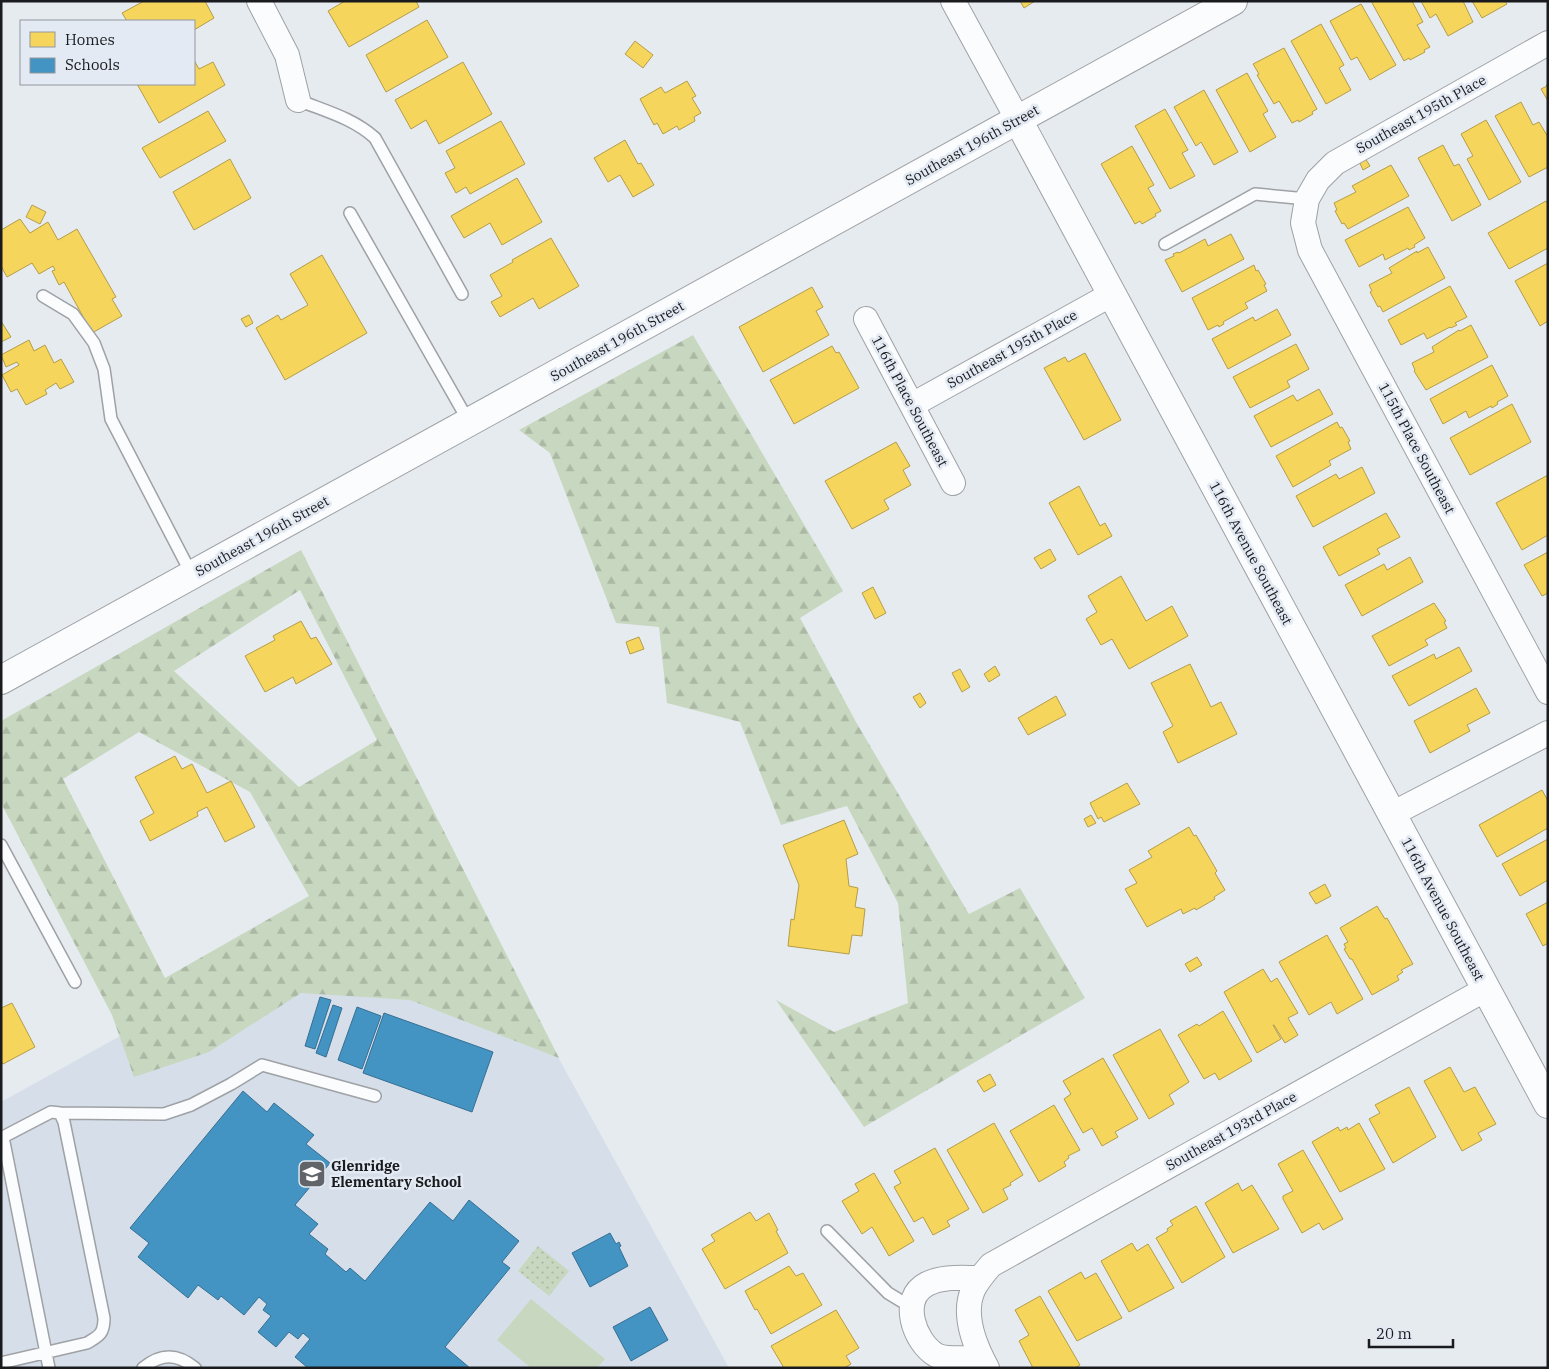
<svg xmlns="http://www.w3.org/2000/svg" width="1549" height="1369" viewBox="0 0 1549 1369" font-family="'IBM Plex Serif',serif">
<style>
.built{fill:#d6dfe9}
.grass{fill:#c8d7bf}
.forest{fill:url(#forest-firs);fill-rule:evenodd}
.park{fill:url(#park-dots)}
.homes{fill:#f6d55c;stroke:#b49d49}
.schools{fill:#4393c3;stroke:#366f92}
.lines{fill:none;stroke-linecap:round;stroke-linejoin:round}
.service-casing{stroke:#9ea1a5;stroke-width:14}
.minor-casing{stroke:#9ea1a5;stroke-width:26}
.tertiary-casing{stroke:#9ea1a5;stroke-width:30}
.service{stroke:#fbfcfd;stroke-width:11}
.minor{stroke:#fbfcfd;stroke-width:24}
.tertiary{stroke:#fbfcfd;stroke-width:28}
.labels{text-anchor:middle;dominant-baseline:central;stroke-width:5;stroke-linejoin:round;paint-order:stroke}
.street-label{font-size:14px;fill:#191b1e;stroke:#e3eaf3}
.poi-label{font-size:14px;font-weight:bold;fill:#191b1e;stroke:#e3eaf3;text-anchor:start}
</style>
<defs>
<pattern id="forest-firs" width="22" height="20" patternUnits="userSpaceOnUse" patternTransform="scale(1.25)"><rect width="22" height="20" fill="#c8d7bf"/><path d="M5 1l3.5 6h-7zM16 11l3.5 6h-7z" fill="#abb8a4"/></pattern>
<pattern id="park-dots" width="8" height="8" patternUnits="userSpaceOnUse" patternTransform="scale(1.25)"><rect width="8" height="8" fill="#c8d7bf"/><path d="M2 2h.1M6 6h.1" fill="none" stroke="#abb8a4" stroke-width="1.8" stroke-linecap="round"/></pattern>
</defs>
<rect width="100%" height="100%" fill="#e6ebf0"/>
<path class="built" d="M 447,855 L 729,1368 L 1,1368 L 1,1102 Z"/>
<path class="grass" d="M 531,1299 L 605,1359 L 597,1368 L 531,1368 L 497,1340 Z"/>
<path class="forest" d="M 693,335 L 843,591 L 800,618 L 856,722 L 969,914 L 1020,888 L 1085,998 L 864,1127 L 776,1000 L 834,1032 L 908,1003 L 898,903 L 847,806 L 781,825 L 740,722 L 667,703 L 659,627 L 616,623 L 550,453 L 519,430 Z
M 301,550 L 559,1058 L 410,1000 L 301,993 L 209,1052 L 134,1077 L 112,1015 L 1,803 L 1,721 ZM 300,590 L 377,740 L 299,787 L 174,671 ZM 139,732 L 250,792 L 309,896 L 165,978 L 63,779 Z"/>
<path class="park" d="M 538,1246 L 569,1271 L 549,1296 L 518,1271 Z"/>
<path class="homes" d="M 144,1 L 205,1 L 214,18 L 194,30 L 194,21 L 127,21 L 122,13 Z
M 345,1 L 416,1 L 419,7 L 349,47 L 328,11 Z
M 1020,1 L 1035,1 L 1024,8 Z
M 1371,1 L 1412,1 L 1423,22 L 1417,25 L 1430,47 L 1424,50 L 1425,52 L 1410,60 L 1409,58 L 1404,61 Z
M 1421,1 L 1463,1 L 1473,22 L 1448,36 L 1436,14 L 1430,18 Z
M 1472,1 L 1505,1 L 1507,4 L 1482,18 Z
M 1361,4 L 1396,65 L 1370,80 L 1357,57 L 1351,60 L 1330,21 Z
M 427,20 L 448,57 L 386,92 L 366,55 Z
M 1321,24 L 1344,65 L 1339,68 L 1351,90 L 1326,104 L 1291,41 Z
M 635,41 L 653,55 L 643,68 L 625,54 Z
M 1284,48 L 1317,109 L 1312,112 L 1313,114 L 1299,122 L 1298,120 L 1292,123 L 1279,101 L 1274,104 L 1257,75 L 1259,74 L 1253,64 Z
M 194,60 L 199,69 L 213,62 L 225,85 L 159,123 L 137,84 L 194,84 Z
M 463,62 L 492,114 L 439,144 L 426,120 L 411,129 L 395,100 Z
M 1247,73 L 1268,111 L 1263,114 L 1276,137 L 1250,152 L 1216,90 Z
M 687,81 L 696,96 L 692,98 L 701,113 L 694,117 L 695,121 L 679,130 L 677,126 L 663,134 L 657,123 L 654,125 L 640,99 L 661,87 L 665,93 Z
M 1548,84 L 1548,101 L 1541,89 L 1547,86 L 1546,85 Z
M 1204,90 L 1238,152 L 1214,165 L 1201,142 L 1196,146 L 1174,107 Z
M 1521,102 L 1533,125 L 1539,122 L 1548,137 L 1548,167 L 1529,177 L 1495,116 Z
M 1165,109 L 1188,150 L 1182,153 L 1195,176 L 1170,189 L 1135,126 Z
M 208,111 L 226,141 L 160,178 L 142,148 Z
M 1486,120 L 1521,182 L 1489,200 L 1467,159 L 1473,156 L 1461,134 Z
M 501,121 L 525,164 L 470,194 L 466,187 L 456,193 L 445,173 L 455,168 L 446,151 Z
M 625,140 L 638,164 L 641,163 L 654,185 L 633,197 L 620,175 L 608,182 L 594,158 Z
M 1443,145 L 1454,166 L 1459,164 L 1481,205 L 1452,221 L 1418,158 Z
M 1132,146 L 1154,185 L 1148,188 L 1161,211 L 1155,214 L 1156,216 L 1142,224 L 1140,221 L 1135,224 L 1101,164 Z
M 1365,158 L 1370,166 L 1363,170 L 1359,161 Z
M 230,159 L 251,198 L 194,230 L 173,192 Z
M 1391,165 L 1409,196 L 1348,229 L 1344,223 L 1342,224 L 1335,211 L 1337,210 L 1334,203 L 1356,192 L 1352,186 Z
M 517,178 L 542,222 L 502,245 L 490,223 L 464,238 L 451,216 Z
M 1546,201 L 1548,204 L 1548,248 L 1509,269 L 1488,233 Z
M 32,205 L 46,212 L 40,224 L 26,217 Z
M 1408,207 L 1425,238 L 1414,245 L 1415,247 L 1409,250 L 1408,248 L 1385,260 L 1383,254 L 1359,267 L 1345,240 Z
M 20,219 L 30,233 L 48,222 L 58,240 L 77,229 L 116,297 L 112,299 L 122,316 L 92,333 L 64,282 L 59,285 L 52,271 L 55,270 L 53,266 L 39,274 L 32,263 L 7,277 L 1,266 L 1,230 Z
M 1231,234 L 1244,259 L 1182,292 L 1165,260 L 1174,256 L 1173,254 L 1178,252 L 1179,253 L 1205,239 L 1208,246 Z
M 551,238 L 579,286 L 539,309 L 533,298 L 500,317 L 491,302 L 502,296 L 490,275 L 513,262 L 512,260 Z
M 1428,247 L 1445,278 L 1383,312 L 1380,306 L 1378,307 L 1370,292 L 1372,291 L 1369,285 L 1392,273 L 1389,268 L 1417,251 L 1417,253 Z
M 322,255 L 367,333 L 285,380 L 256,328 L 278,315 L 281,320 L 308,305 L 290,274 Z
M 1548,263 L 1548,321 L 1540,326 L 1515,281 Z
M 1254,265 L 1256,271 L 1258,270 L 1266,284 L 1264,285 L 1267,291 L 1245,303 L 1248,308 L 1223,322 L 1224,324 L 1219,327 L 1218,325 L 1208,330 L 1192,298 Z
M 1450,286 L 1467,317 L 1455,323 L 1457,325 L 1451,328 L 1450,327 L 1427,339 L 1424,333 L 1401,345 L 1388,320 Z
M 812,287 L 823,307 L 816,311 L 829,335 L 763,372 L 739,327 Z
M 1277,309 L 1291,335 L 1228,369 L 1212,339 L 1253,317 L 1255,321 Z
M 249,315 L 253,323 L 246,327 L 241,319 Z
M 1,321 L 11,337 L 1,342 Z
M 1471,325 L 1488,357 L 1426,390 L 1414,371 L 1415,370 L 1412,363 L 1434,352 L 1432,347 L 1459,330 L 1460,331 Z
M 29,340 L 34,351 L 45,345 L 54,363 L 61,359 L 74,382 L 60,389 L 56,383 L 45,390 L 47,394 L 26,405 L 17,389 L 11,392 L 2,375 L 19,365 L 17,362 L 6,367 L 1,355 Z
M 1296,344 L 1309,369 L 1287,381 L 1290,387 L 1250,408 L 1233,377 Z
M 832,346 L 836,353 L 839,352 L 859,388 L 794,424 L 770,380 Z
M 1085,353 L 1121,420 L 1084,440 L 1044,368 L 1065,357 L 1068,362 Z
M 1492,365 L 1508,396 L 1497,402 L 1498,404 L 1492,408 L 1491,406 L 1469,418 L 1466,411 L 1443,424 L 1430,399 Z
M 1319,389 L 1333,414 L 1271,447 L 1254,416 L 1293,395 L 1297,401 Z
M 1512,404 L 1531,442 L 1470,475 L 1450,438 Z
M 1337,422 L 1340,428 L 1342,427 L 1350,441 L 1348,442 L 1351,449 L 1329,461 L 1331,465 L 1293,487 L 1276,456 Z
M 896,442 L 910,466 L 903,470 L 911,485 L 884,500 L 889,509 L 852,529 L 825,481 Z
M 1362,467 L 1375,493 L 1313,527 L 1296,496 L 1336,474 L 1339,479 Z
M 1548,475 L 1548,535 L 1522,550 L 1496,503 Z
M 1079,486 L 1100,526 L 1105,523 L 1112,536 L 1078,555 L 1049,503 Z
M 1386,513 L 1400,537 L 1377,549 L 1380,554 L 1339,576 L 1323,547 Z
M 1050,549 L 1056,560 L 1041,569 L 1034,558 Z
M 1548,552 L 1548,593 L 1542,596 L 1524,565 Z
M 1410,557 L 1423,582 L 1362,616 L 1345,585 L 1384,564 L 1387,570 Z
M 1121,576 L 1146,621 L 1172,606 L 1188,636 L 1129,669 L 1112,639 L 1101,645 L 1086,619 L 1097,612 L 1088,596 Z
M 873,587 L 886,613 L 875,619 L 862,593 Z
M 1434,603 L 1446,621 L 1444,622 L 1447,628 L 1425,640 L 1428,645 L 1389,666 L 1372,636 Z
M 301,621 L 311,639 L 316,637 L 332,664 L 296,684 L 293,677 L 265,692 L 245,656 L 275,640 L 273,636 Z
M 639,637 L 644,649 L 630,654 L 626,642 Z
M 1459,647 L 1472,671 L 1409,706 L 1392,676 L 1434,654 L 1436,659 Z
M 1190,664 L 1211,707 L 1221,702 L 1237,734 L 1178,763 L 1163,732 L 1173,726 L 1151,683 Z
M 995,666 L 1000,675 L 989,682 L 984,674 Z
M 960,669 L 970,687 L 962,692 L 952,673 Z
M 1476,688 L 1490,713 L 1467,725 L 1470,731 L 1430,753 L 1414,721 Z
M 920,693 L 926,703 L 920,708 L 913,697 Z
M 1056,696 L 1066,715 L 1028,735 L 1018,718 Z
M 175,756 L 182,769 L 192,764 L 207,793 L 231,781 L 255,827 L 225,842 L 207,807 L 197,812 L 198,816 L 150,841 L 140,821 L 154,813 L 135,777 Z
M 1127,783 L 1140,804 L 1104,822 L 1101,817 L 1098,819 L 1090,803 Z
M 1542,790 L 1548,801 L 1548,828 L 1497,857 L 1479,825 Z
M 1091,815 L 1096,823 L 1088,827 L 1084,819 Z
M 844,820 L 858,854 L 846,859 L 849,886 L 858,888 L 855,907 L 865,909 L 862,936 L 852,935 L 849,954 L 788,946 L 791,919 L 794,920 L 799,885 L 783,845 Z
M 1189,827 L 1194,836 L 1196,835 L 1217,871 L 1215,873 L 1225,890 L 1214,897 L 1215,899 L 1196,910 L 1195,908 L 1183,914 L 1181,909 L 1147,927 L 1125,889 L 1137,883 L 1129,870 L 1152,857 L 1148,851 Z
M 1548,839 L 1548,880 L 1520,896 L 1502,864 Z
M 1325,884 L 1331,896 L 1316,904 L 1309,893 Z
M 1548,902 L 1548,943 L 1543,946 L 1526,914 Z
M 1377,906 L 1385,919 L 1387,918 L 1413,964 L 1401,970 L 1403,972 L 1397,976 L 1399,980 L 1372,995 L 1352,959 L 1350,959 L 1344,949 L 1346,948 L 1344,944 L 1348,942 L 1340,928 Z
M 1327,935 L 1363,999 L 1337,1014 L 1331,1002 L 1309,1015 L 1279,962 Z
M 1197,957 L 1202,965 L 1190,972 L 1185,964 Z
M 1263,969 L 1271,982 L 1277,978 L 1298,1013 L 1288,1018 L 1298,1035 L 1285,1043 L 1274,1025 L 1273,1025 L 1281,1039 L 1257,1053 L 1224,992 Z
M 12,1003 L 35,1047 L 3,1064 L 1,1061 L 1,1008 Z
M 1223,1011 L 1252,1061 L 1219,1080 L 1215,1073 L 1204,1079 L 1178,1035 L 1197,1024 L 1199,1026 Z
M 1160,1029 L 1189,1082 L 1169,1095 L 1174,1104 L 1149,1119 L 1113,1055 Z
M 1103,1058 L 1138,1119 L 1115,1132 L 1118,1137 L 1102,1146 L 1092,1128 L 1083,1133 L 1064,1099 L 1071,1094 L 1063,1081 Z
M 1450,1067 L 1464,1092 L 1475,1087 L 1496,1124 L 1478,1133 L 1482,1140 L 1462,1151 L 1424,1081 Z
M 990,1074 L 996,1085 L 984,1092 L 977,1081 Z
M 1409,1087 L 1436,1137 L 1393,1163 L 1369,1119 L 1380,1113 L 1375,1105 Z
M 1054,1105 L 1080,1150 L 1068,1156 L 1069,1158 L 1064,1162 L 1066,1166 L 1039,1182 L 1010,1131 Z
M 994,1123 L 1023,1175 L 1010,1183 L 1011,1185 L 1003,1189 L 1008,1199 L 983,1213 L 947,1150 Z
M 1359,1123 L 1385,1169 L 1340,1192 L 1312,1142 L 1338,1127 L 1340,1131 L 1347,1127 L 1348,1130 Z
M 935,1148 L 969,1209 L 947,1221 L 950,1226 L 933,1235 L 923,1217 L 914,1222 L 894,1187 L 901,1183 L 894,1171 Z
M 1303,1150 L 1343,1219 L 1323,1230 L 1319,1223 L 1302,1233 L 1283,1199 L 1283,1196 L 1293,1191 L 1278,1164 Z
M 874,1173 L 914,1241 L 889,1256 L 872,1227 L 862,1234 L 842,1201 L 859,1191 L 855,1184 Z
M 1238,1183 L 1242,1191 L 1252,1185 L 1279,1229 L 1233,1253 L 1205,1203 Z
M 1196,1206 L 1225,1257 L 1182,1283 L 1156,1238 L 1168,1231 L 1167,1229 L 1173,1225 L 1170,1221 Z
M 750,1212 L 756,1221 L 769,1213 L 778,1230 L 776,1231 L 788,1253 L 725,1289 L 702,1249 L 715,1241 L 711,1235 Z
M 1132,1243 L 1137,1251 L 1148,1244 L 1174,1288 L 1129,1312 L 1101,1261 Z
M 789,1266 L 796,1276 L 803,1273 L 822,1305 L 771,1334 L 757,1309 L 755,1310 L 745,1291 Z
M 1081,1272 L 1085,1279 L 1096,1273 L 1122,1318 L 1077,1341 L 1048,1291 Z
M 1040,1296 L 1080,1365 L 1075,1368 L 1033,1368 L 1019,1341 L 1029,1335 L 1015,1310 Z
M 836,1310 L 859,1348 L 846,1356 L 851,1364 L 844,1368 L 784,1368 L 771,1346 Z"/>
<path class="schools" d="M 320,997 L 331,1000 L 315,1049 L 305,1046 Z
M 333,1005 L 342,1008 L 326,1057 L 316,1053 Z
M 357,1007 L 381,1016 L 362,1069 L 338,1060 Z
M 384,1013 L 493,1052 L 472,1112 L 363,1073 Z
M 243,1091 L 267,1112 L 274,1103 L 314,1135 L 306,1144 L 330,1163 L 295,1205 L 318,1224 L 309,1234 L 328,1249 L 325,1254 L 346,1272 L 350,1268 L 365,1281 L 430,1202 L 453,1221 L 469,1200 L 519,1241 L 502,1262 L 510,1268 L 445,1347 L 470,1368 L 308,1368 L 295,1357 L 310,1339 L 303,1333 L 298,1339 L 289,1332 L 276,1347 L 258,1332 L 271,1316 L 263,1310 L 267,1304 L 259,1297 L 244,1315 L 221,1296 L 218,1300 L 198,1285 L 188,1298 L 138,1257 L 149,1243 L 130,1228 Z
M 610,1233 L 616,1244 L 619,1242 L 621,1246 L 619,1247 L 628,1266 L 590,1287 L 572,1253 Z
M 650,1307 L 668,1340 L 631,1361 L 613,1327 Z"/>
<g class="lines">
<g class="service-casing">
<path id="service" d="M 298,100 C 325,111 353,118 375,138 L 462,294
M 350,213 L 469,422
M 1165,244 L 1255,194 L 1307,199
M 43,296 L 73,314 L 94,343 L 104,369 L 111,419 L 192,575
M 1,845 L 75,982
M 60,1113 L 164,1114 L 191,1105 L 231,1084 L 262,1065 L 375,1096
M 3,1137 L 49,1368
M 1,1138 L 51,1112 L 60,1113 L 64,1122 L 104,1318 C 104,1334 99,1336 87,1343 L 1,1363
M 827,1231 L 888,1293 L 911,1307
M 143,1368 C 161,1353 177,1353 195,1368"/>
</g>
<g class="minor-casing">
<path id="minor" d="M 259,1 L 287,55 L 298,100
M 953,1 L 1018,120
M 1548,43 L 1335,163 L 1318,180 L 1307,199 L 1303,223 L 1310,250 L 1548,692
M 866,319 L 953,483
M 912,405 L 1112,294
M 1392,814 L 1548,733
M 979,1278 C 961,1278 943,1276 927,1284 C 899,1298 914,1342 936,1355 C 945,1360 970,1358 981,1358
M 987,1368 C 975,1346 962,1315 973,1290 C 977,1281 984,1273 991,1265 L 1486,989"/>
</g>
<g class="tertiary-casing">
<path id="tertiary" d="M 1018,120 L 1548,1104
M 1,680 L 1233,1"/>
</g>
<use href="#service" class="service"/>
<use href="#minor" class="minor"/>
<use href="#tertiary" class="tertiary"/>
</g>
<defs>
<g id="school-square" transform="scale(1.4375)"><rect x="-9" y="-9" width="18" height="18" rx="4" fill="#616468" stroke="#e3eaf3"/><path d="M0-5L7-2L0 1L-7-2ZM-4 1L0 2.5L4 1V4Q0 6-4 4Z" fill="#fff"/></g>
</defs>
<g fill-rule="evenodd">
<use href="#school-square" x="312" y="1174"/>
</g>
<g class="labels">
<g class="street-label">
<text transform="translate(1421 114) rotate(-29)">Southeast 195th Place</text>
<text transform="translate(972 145) rotate(-29)">Southeast 196th Street</text>
<text transform="translate(617 341) rotate(-29)">Southeast 196th Street</text>
<text transform="translate(1012 349) rotate(-29)">Southeast 195th Place</text>
<text transform="translate(910 401) rotate(62)">116th Place Southeast</text>
<text transform="translate(1417 448) rotate(62)">115th Place Southeast</text>
<text transform="translate(262 536) rotate(-29)">Southeast 196th Street</text>
<text transform="translate(1251 553) rotate(62)">116th Avenue Southeast</text>
<text transform="translate(1443 909) rotate(62)">116th Avenue Southeast</text>
<text transform="translate(1231 1131) rotate(-29)">Southeast 193rd Place</text>
</g>
<g class="poi-label">
<text x="331" y="1166">Glenridge<tspan x="331" dy="16">Elementary School</tspan></text>
</g>
</g>
<rect width="1549" height="1369" fill="none" stroke="#191b1e" stroke-width="5"/>
<rect x="20" y="20" width="175" height="65" fill="#e3eaf3" stroke="#92979e"/>
<rect x="30" y="32" width="25" height="15" fill="#f6d55c" stroke="#92979e"/>
<text x="65" y="45" font-size="15" fill="#191b1e">Homes</text>
<rect x="30" y="58" width="25" height="15" fill="#4393c3" stroke="#92979e"/>
<text x="65" y="70" font-size="15" fill="#191b1e">Schools</text>
<path d="M1369 1339v8h84v-8" fill="none" stroke="#191b1e" stroke-width="2.5"/>
<text x="1376" y="1339" font-size="15" fill="#191b1e" stroke="#e3eaf3" stroke-width="4" paint-order="stroke">20 m</text>
</svg>
